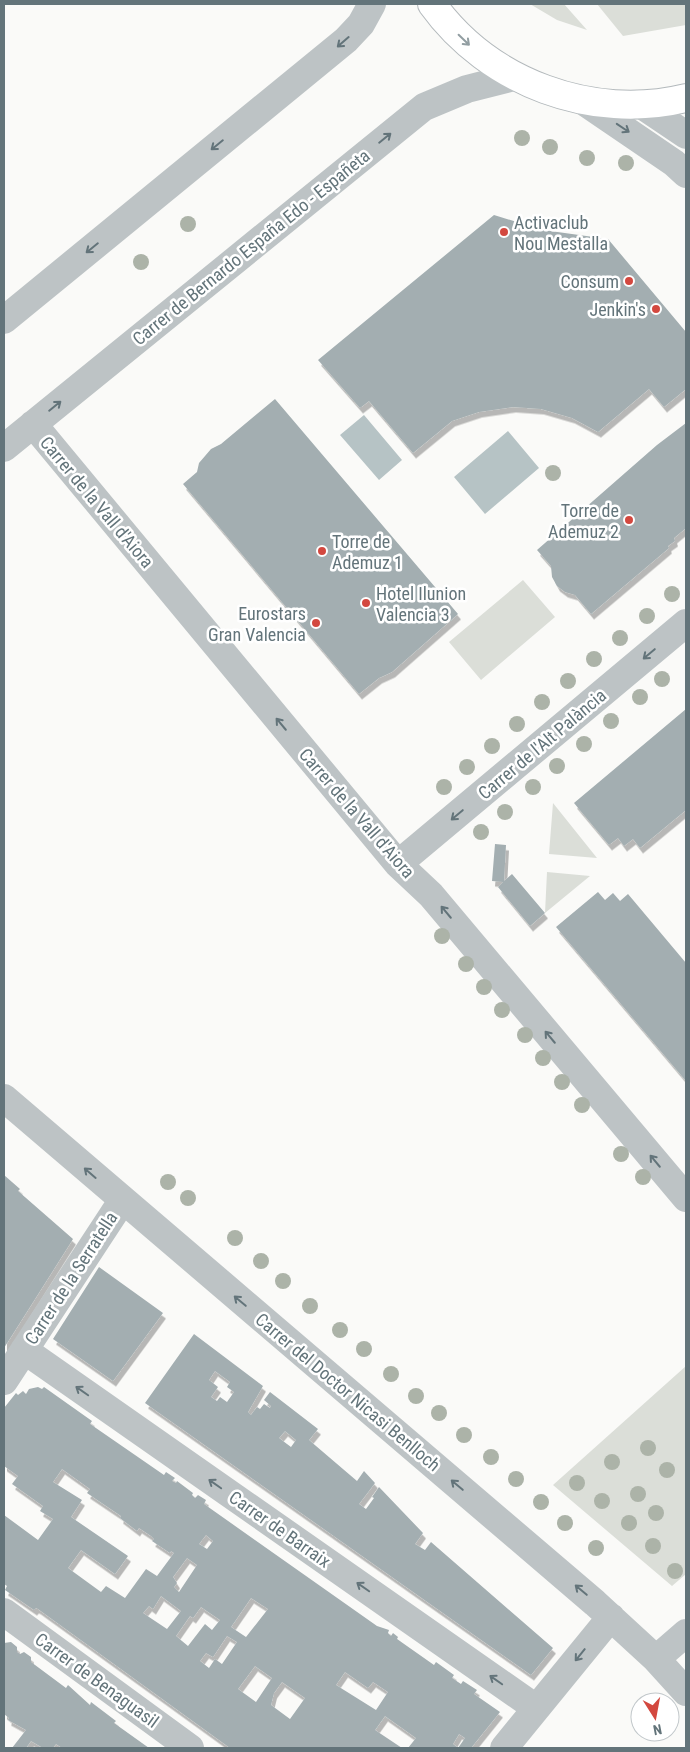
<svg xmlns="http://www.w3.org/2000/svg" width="690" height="1752" viewBox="0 0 690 1752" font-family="'Roboto Condensed',sans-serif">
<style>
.green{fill:#dbded8}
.water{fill:#b6c3c5}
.building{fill:#a3aeb1;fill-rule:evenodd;filter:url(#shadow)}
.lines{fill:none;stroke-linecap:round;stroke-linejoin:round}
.major-casing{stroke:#b3b9bc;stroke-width:30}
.minor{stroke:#bdc3c5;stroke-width:28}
.major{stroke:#fff;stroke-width:28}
.tree{fill:#acb3a8}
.oneway{stroke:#929ea2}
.oneway2{stroke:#63747a}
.poi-dot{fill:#d3483f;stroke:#fff;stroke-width:2}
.labels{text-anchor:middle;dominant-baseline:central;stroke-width:5;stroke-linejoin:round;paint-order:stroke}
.poi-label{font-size:18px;fill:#63747a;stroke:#fff;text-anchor:end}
.street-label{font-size:18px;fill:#63747a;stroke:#fff}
</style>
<defs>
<filter id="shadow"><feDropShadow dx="3" dy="5.5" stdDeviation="0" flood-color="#0004"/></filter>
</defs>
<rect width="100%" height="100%" fill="#fafaf8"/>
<path class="green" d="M 530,4 L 564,4 L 587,30 L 557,20 Z
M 597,4 L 686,4 L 686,25 L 623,36 Z
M 523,580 L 555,617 L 481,680 L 449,642 Z
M 553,803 L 597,858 L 549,854 Z
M 547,872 L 590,876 L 545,913 Z
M 686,1366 L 686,1574 L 672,1586 L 553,1485 Z"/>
<path class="water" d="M 364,415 L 402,460 L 379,480 L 340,435 Z
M 508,431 L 539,468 L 485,514 L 454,477 Z"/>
<path class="building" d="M 494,215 L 543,230 L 608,239 L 686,332 L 686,389 L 664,407 L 649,389 L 598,432 L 572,418 L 541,409 L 513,407 L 479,412 L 452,421 L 413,453 L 369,401 L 360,408 L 318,360 Z
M 275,399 L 458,614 L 392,672 L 379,678 L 359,694 L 183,484 L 197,472 L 199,463 L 211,449 L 221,444 Z
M 686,423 L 686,528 L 674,538 L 675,541 L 668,546 L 669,548 L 591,614 L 575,595 L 565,592 L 557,586 L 552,577 L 551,566 L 537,550 L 657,445 Z
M 686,709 L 686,810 L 640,848 L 633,839 L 624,846 L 618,838 L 609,845 L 574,803 Z
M 495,844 L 506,845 L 504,881 L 512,874 L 545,913 L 530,926 L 498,887 L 503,882 L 492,881 Z
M 598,892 L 605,900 L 613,893 L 620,901 L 628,894 L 686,963 L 686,1081 L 556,927 Z
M 4,1175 L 20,1189 L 18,1191 L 73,1239 L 4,1348 Z
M 99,1267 L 163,1313 L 113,1381 L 53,1339 Z
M 194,1334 L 263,1386 L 248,1412 L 251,1415 L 257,1407 L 260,1409 L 264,1404 L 270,1408 L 271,1406 L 264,1400 L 270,1392 L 318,1429 L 309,1440 L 357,1481 L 364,1471 L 375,1483 L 359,1504 L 366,1509 L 374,1498 L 372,1497 L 379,1487 L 423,1533 L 415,1544 L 425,1550 L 431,1542 L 553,1648 L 531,1675 L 145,1403 ZM 215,1371 L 230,1382 L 227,1387 L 234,1392 L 227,1402 L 220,1397 L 217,1401 L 211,1397 L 218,1387 L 209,1380 ZM 285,1431 L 296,1440 L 291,1447 L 279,1438 Z
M 38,1387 L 42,1389 L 44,1387 L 92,1421 L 90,1424 L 93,1426 L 164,1475 L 166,1472 L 175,1478 L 172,1481 L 176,1483 L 177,1481 L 193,1493 L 192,1495 L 195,1498 L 198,1495 L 206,1500 L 204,1504 L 377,1626 L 389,1630 L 388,1633 L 391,1636 L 393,1633 L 398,1637 L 397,1639 L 434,1665 L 436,1662 L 454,1675 L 452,1678 L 461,1684 L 463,1681 L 477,1690 L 474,1694 L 500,1712 L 471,1748 L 408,1748 L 416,1738 L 385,1716 L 375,1730 L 402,1748 L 230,1748 L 38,1609 L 36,1608 L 34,1610 L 5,1590 L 7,1586 L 4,1584 L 4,1515 L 38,1540 L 53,1519 L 40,1511 L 43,1506 L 12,1484 L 18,1476 L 4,1466 L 4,1408 L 16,1393 L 18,1395 L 23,1391 L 26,1394 L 29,1389 ZM 62,1469 L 90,1489 L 87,1493 L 121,1516 L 120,1518 L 137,1531 L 139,1528 L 151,1536 L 154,1539 L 152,1541 L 170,1553 L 171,1551 L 174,1553 L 157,1576 L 146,1569 L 125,1598 L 106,1586 L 101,1592 L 68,1568 L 81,1550 L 115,1574 L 128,1556 L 71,1517 L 82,1500 L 53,1482 ZM 206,1535 L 213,1541 L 207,1549 L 199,1544 ZM 187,1558 L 197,1565 L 179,1592 L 174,1587 L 177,1583 L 173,1577 ZM 161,1596 L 181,1611 L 167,1629 L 143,1613 L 149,1606 L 153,1609 ZM 251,1598 L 268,1609 L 246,1637 L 231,1627 ZM 201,1607 L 220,1620 L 212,1630 L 205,1624 L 188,1646 L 176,1636 L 190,1616 L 193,1618 ZM 227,1636 L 237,1642 L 222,1664 L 215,1659 L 209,1668 L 200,1661 L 206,1653 L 213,1657 ZM 255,1666 L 272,1678 L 256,1702 L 238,1689 ZM 345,1672 L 368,1688 L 373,1682 L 388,1692 L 376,1710 L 336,1685 ZM 282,1682 L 305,1698 L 290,1719 L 271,1705 L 274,1693 ZM 459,1734 L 465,1738 L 458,1748 L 453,1744 Z
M 11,1642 L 17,1647 L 17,1652 L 20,1654 L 24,1652 L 31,1657 L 31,1662 L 66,1688 L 68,1685 L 90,1705 L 91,1702 L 116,1721 L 114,1723 L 149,1748 L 62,1748 L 56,1744 L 53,1748 L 43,1748 L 31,1741 L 26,1748 L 12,1748 L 26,1730 L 8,1720 L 9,1718 L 4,1714 L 4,1643 Z"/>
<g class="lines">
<g class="major-casing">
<path id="major" d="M 432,4 C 489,83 592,121 686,98"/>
</g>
<path class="minor" d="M 583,101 L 674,163 L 686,174
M 640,104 L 686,135
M 4,320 L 346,40 L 361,24 L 372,4
M 33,424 L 398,864 L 431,895 L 686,1198
M 4,448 L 424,107 L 467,89 L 514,77
M 398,864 L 686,623
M 4,1098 L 595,1603 L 656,1659 L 686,1692
M 24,1350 L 536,1708
M 4,1381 L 122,1201
M 4,1612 L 190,1748
M 656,1659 L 686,1633
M 504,1748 L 611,1617"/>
<use href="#major" class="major"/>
</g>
<g class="tree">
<circle cx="522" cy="138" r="8"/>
<circle cx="550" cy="147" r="8"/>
<circle cx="587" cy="158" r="8"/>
<circle cx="626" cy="163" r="8"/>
<circle cx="188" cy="224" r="8"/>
<circle cx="141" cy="262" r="8"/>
<circle cx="553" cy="473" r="8"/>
<circle cx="672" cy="594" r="8"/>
<circle cx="647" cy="616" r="8"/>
<circle cx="620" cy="638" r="8"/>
<circle cx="594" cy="659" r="8"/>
<circle cx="662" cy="679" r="8"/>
<circle cx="568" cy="681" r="8"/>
<circle cx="640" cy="697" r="8"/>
<circle cx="542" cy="702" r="8"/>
<circle cx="611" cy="721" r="8"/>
<circle cx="517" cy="724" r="8"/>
<circle cx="584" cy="744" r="8"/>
<circle cx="492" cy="746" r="8"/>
<circle cx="557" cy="766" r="8"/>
<circle cx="467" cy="767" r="8"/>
<circle cx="444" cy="787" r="8"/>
<circle cx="533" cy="787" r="8"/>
<circle cx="505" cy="812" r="8"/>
<circle cx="481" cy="832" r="8"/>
<circle cx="442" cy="936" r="8"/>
<circle cx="466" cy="964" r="8"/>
<circle cx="484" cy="987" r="8"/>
<circle cx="502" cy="1010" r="8"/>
<circle cx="525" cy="1035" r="8"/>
<circle cx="543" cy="1058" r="8"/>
<circle cx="562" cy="1082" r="8"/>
<circle cx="582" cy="1105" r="8"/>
<circle cx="621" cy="1154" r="8"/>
<circle cx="643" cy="1177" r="8"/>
<circle cx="168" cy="1182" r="8"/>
<circle cx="188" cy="1198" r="8"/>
<circle cx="235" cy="1238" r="8"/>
<circle cx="261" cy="1261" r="8"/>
<circle cx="283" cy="1281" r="8"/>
<circle cx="310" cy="1306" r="8"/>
<circle cx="340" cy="1330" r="8"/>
<circle cx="364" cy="1349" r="8"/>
<circle cx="391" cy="1374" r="8"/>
<circle cx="416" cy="1396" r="8"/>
<circle cx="439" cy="1413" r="8"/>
<circle cx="464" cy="1435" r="8"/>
<circle cx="648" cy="1448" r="8"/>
<circle cx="491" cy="1457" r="8"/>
<circle cx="612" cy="1462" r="8"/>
<circle cx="667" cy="1470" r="8"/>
<circle cx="516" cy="1479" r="8"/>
<circle cx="577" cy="1483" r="8"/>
<circle cx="638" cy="1494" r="8"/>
<circle cx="602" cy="1501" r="8"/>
<circle cx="541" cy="1502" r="8"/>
<circle cx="656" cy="1513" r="8"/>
<circle cx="565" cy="1523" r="8"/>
<circle cx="629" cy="1523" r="8"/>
<circle cx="653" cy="1546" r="8"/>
<circle cx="596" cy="1548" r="8"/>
<circle cx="675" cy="1571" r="8"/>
</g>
<defs><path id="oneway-shaft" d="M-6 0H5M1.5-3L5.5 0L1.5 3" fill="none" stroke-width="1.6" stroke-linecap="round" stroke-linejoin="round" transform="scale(1.25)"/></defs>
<use class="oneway" href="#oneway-shaft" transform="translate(464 40) rotate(44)"/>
<g class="oneway2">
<use href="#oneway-shaft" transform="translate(343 42) rotate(139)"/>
<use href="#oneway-shaft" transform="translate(623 128) rotate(34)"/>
<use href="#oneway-shaft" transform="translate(385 138) rotate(-39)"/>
<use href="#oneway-shaft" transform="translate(217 145) rotate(141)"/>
<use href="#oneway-shaft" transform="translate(92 248) rotate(141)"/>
<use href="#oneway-shaft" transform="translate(55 406) rotate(-39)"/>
<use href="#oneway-shaft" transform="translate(649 654) rotate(140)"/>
<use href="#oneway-shaft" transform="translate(281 724) rotate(-130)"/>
<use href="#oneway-shaft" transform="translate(457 815) rotate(140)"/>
<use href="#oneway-shaft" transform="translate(446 912) rotate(-130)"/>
<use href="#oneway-shaft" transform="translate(550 1037) rotate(-130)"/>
<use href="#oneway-shaft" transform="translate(655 1161) rotate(-130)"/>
<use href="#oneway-shaft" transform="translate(90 1173) rotate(-139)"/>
<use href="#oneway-shaft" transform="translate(240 1301) rotate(-140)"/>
<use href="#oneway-shaft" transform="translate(82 1391) rotate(-145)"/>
<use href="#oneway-shaft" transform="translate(215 1484) rotate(-145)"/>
<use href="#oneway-shaft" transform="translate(457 1485) rotate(-140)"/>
<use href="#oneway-shaft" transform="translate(363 1587) rotate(-145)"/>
<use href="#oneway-shaft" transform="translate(581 1590) rotate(-140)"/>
<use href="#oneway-shaft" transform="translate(580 1655) rotate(129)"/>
<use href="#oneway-shaft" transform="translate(496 1680) rotate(-145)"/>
</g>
<g class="poi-dot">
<circle cx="504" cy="232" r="5"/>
<circle cx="629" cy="281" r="5"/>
<circle cx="656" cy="309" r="5"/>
<circle cx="629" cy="520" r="5"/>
<circle cx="322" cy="551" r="5"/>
<circle cx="366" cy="603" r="5"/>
<circle cx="316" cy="623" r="5"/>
</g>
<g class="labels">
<g class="poi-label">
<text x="514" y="222" text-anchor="start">Activaclub<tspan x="514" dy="21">Nou Mestalla</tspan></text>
<text x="619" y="281">Consum</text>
<text x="646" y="309">Jenkin's</text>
<text x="619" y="510">Torre de<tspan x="619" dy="21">Ademuz 2</tspan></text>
<text x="332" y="541" text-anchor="start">Torre de<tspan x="332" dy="21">Ademuz 1</tspan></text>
<text x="376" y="593" text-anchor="start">Hotel Ilunion<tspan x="376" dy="21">Valencia 3</tspan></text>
<text x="306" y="613">Eurostars<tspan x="306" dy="21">Gran Valencia</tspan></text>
</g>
<g class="street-label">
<text transform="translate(251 247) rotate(-39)">Carrer de Bernardo España Edo - Españeta</text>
<text transform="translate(97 502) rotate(50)">Carrer de la Vall d'Aiora</text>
<text transform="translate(542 744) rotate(-40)">Carrer de l'Alt Palància</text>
<text transform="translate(357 813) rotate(49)">Carrer de la Vall d'Aiora</text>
<text transform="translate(71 1278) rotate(-57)">Carrer de la Serratella</text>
<text transform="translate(348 1392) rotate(40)">Carrer del Doctor Nicasi Benlloch</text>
<text transform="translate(280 1529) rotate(35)">Carrer de Barraix</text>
<text transform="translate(97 1680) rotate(36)">Carrer de Benaguasil</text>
</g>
</g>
<rect width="690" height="1752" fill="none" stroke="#63747a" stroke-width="10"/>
<g transform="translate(655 1717) rotate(169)"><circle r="24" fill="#ffffff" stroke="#c1c7ca"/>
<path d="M0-4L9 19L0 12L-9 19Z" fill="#d3483f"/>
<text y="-8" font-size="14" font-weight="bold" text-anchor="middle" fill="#63747a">N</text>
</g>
</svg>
